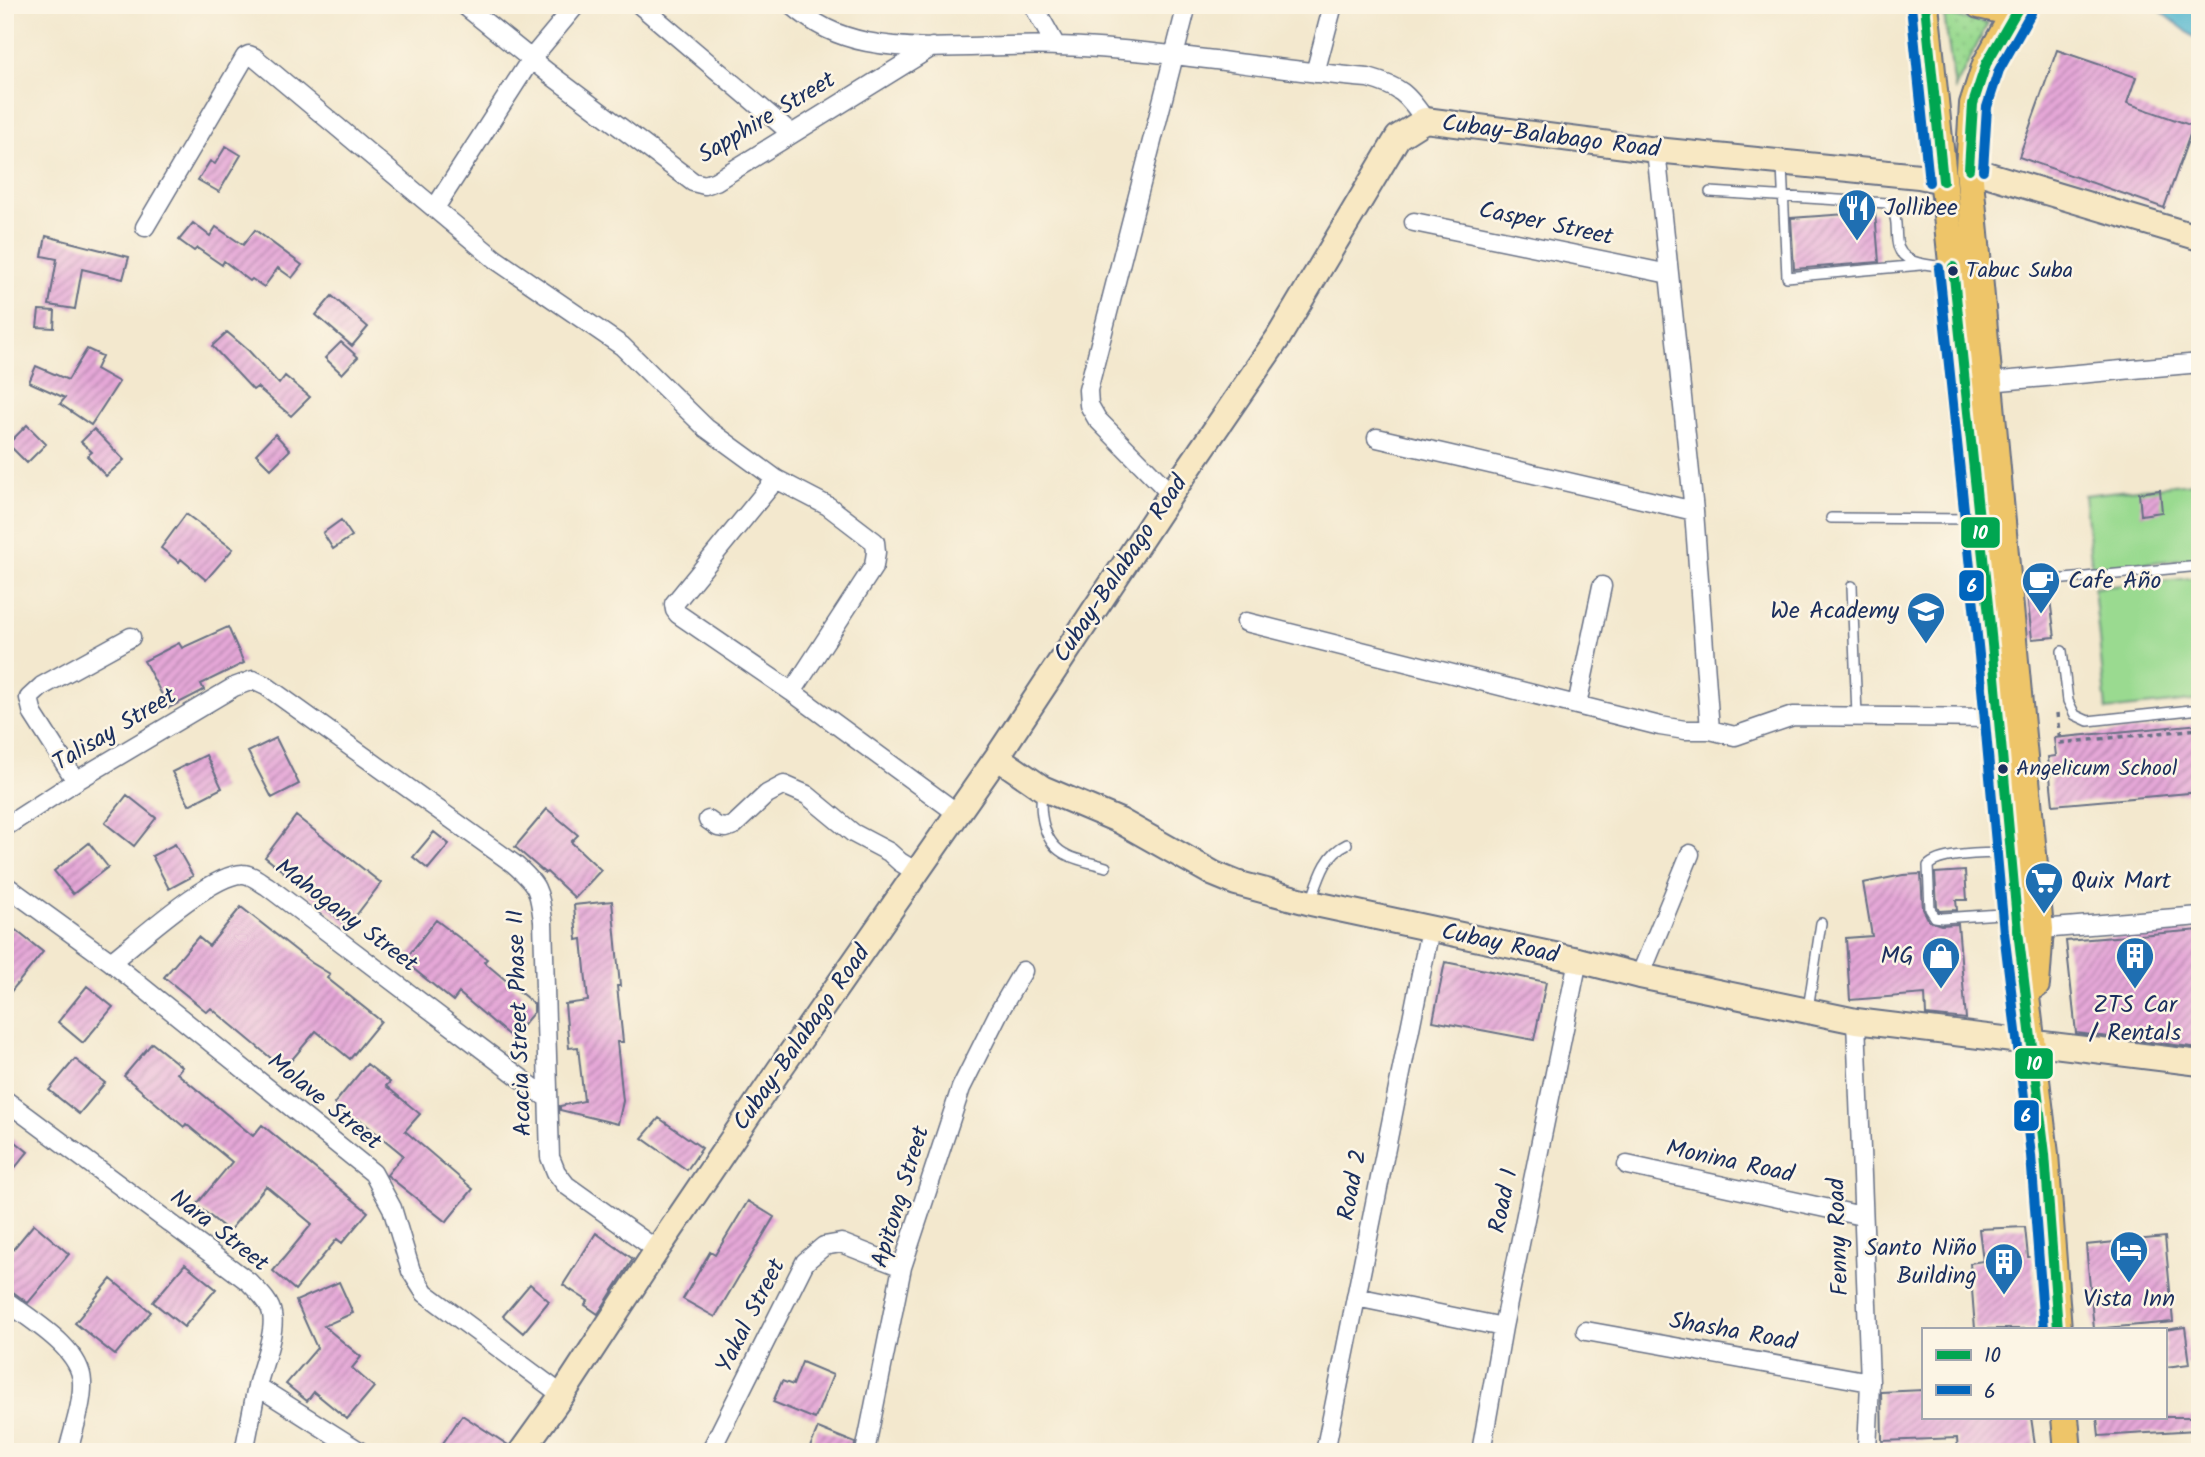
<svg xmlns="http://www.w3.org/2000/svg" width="2205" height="1457" viewBox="0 0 2205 1457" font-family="Kalam,sans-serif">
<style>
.green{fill:#9ada90;stroke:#5a8477;stroke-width:2}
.garden{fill:url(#garden-dots);stroke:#5a8477;stroke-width:2}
.water{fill:#4fb5ce;stroke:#357296;stroke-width:2}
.building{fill:url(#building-hatch)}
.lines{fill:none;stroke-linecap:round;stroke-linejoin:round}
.lane-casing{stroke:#677085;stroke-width:12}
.street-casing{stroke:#677085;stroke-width:21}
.secondary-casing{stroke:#677085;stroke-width:28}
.primary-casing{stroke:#677085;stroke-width:30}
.path{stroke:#677085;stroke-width:3.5;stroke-dasharray:5 5;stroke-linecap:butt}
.lane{stroke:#fff;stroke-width:9}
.street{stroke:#fff;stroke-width:18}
.secondary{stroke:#f8e8c3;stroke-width:24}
.primary{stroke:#eec569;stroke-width:26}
.bus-1-casing{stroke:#fcf5e5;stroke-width:16}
.bus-2-casing{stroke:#fcf5e5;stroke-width:16}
.bus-1{stroke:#00a651;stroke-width:10}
.bus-2{stroke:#0065bd;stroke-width:10}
.bus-dot{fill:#1b2f5e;stroke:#fcf5e5;stroke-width:2.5}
.labels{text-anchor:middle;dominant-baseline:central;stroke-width:5;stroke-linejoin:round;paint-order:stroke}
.bus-label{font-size:22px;fill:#1b2f5e;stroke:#fcf5e5;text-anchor:start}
.street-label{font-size:24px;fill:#1b2f5e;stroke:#fcf5e5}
.poi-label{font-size:24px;fill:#1b2f5e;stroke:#fcf5e5;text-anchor:start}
.line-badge{stroke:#fcf5e5;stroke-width:2.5}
.badge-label{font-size:19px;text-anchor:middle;font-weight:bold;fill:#fff}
</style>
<defs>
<pattern id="garden-dots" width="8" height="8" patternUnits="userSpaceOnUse" patternTransform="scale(1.75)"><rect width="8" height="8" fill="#9ada90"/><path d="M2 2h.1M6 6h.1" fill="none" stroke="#84bb7f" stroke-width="1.8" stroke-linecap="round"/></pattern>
<pattern id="building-hatch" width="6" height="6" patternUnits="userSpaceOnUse" patternTransform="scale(1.75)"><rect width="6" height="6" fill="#e5a7d7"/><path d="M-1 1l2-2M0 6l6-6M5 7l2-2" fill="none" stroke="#b988b2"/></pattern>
</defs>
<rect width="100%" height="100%" fill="#fcf5e5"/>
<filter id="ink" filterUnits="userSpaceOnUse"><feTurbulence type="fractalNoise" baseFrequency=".0143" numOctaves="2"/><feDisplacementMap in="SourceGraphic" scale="14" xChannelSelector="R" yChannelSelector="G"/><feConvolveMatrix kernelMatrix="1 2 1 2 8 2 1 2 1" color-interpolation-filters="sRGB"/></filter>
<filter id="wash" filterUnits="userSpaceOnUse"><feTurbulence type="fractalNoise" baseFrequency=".00686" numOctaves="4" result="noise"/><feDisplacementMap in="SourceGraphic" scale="28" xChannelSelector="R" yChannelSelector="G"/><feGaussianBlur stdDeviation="1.57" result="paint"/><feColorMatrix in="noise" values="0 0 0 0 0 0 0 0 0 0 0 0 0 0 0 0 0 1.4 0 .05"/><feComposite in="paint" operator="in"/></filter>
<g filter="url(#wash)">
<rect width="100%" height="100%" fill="#f3e8ce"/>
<path class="green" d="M 2200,482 L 2200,557 L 2092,569 L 2084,495 Z
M 2200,577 L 2200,700 L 2106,710 L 2094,588 Z"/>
<path class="garden" d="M 1944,15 L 1988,23 L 1955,89 Z"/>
<path class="water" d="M 2153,5 L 2200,5 L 2200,42 Z"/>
<g id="blocks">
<path class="building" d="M 2057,50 L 2136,77 L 2127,103 L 2193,126 L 2164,208 L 2019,157 Z
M 226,146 L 241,155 L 219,192 L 198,180 L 210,161 L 215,164 Z
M 1875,212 L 1879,262 L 1794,269 L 1791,218 Z
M 193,223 L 210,236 L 216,227 L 243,245 L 255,230 L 302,265 L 292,278 L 278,268 L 264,287 L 252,279 L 250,281 L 224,261 L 222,265 L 197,248 L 194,251 L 179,240 Z
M 46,236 L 129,257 L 123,279 L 82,269 L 75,309 L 49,305 L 57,259 L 42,256 Z
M 332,296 L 368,327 L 352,346 L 316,315 Z
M 39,310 L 55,311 L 54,328 L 37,327 Z
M 227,332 L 249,351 L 279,384 L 285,376 L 310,397 L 291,416 L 257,387 L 253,390 L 212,346 Z
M 341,342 L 358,357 L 342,374 L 325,358 Z
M 87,349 L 102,356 L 96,369 L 119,382 L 91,425 L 60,404 L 65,398 L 29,382 L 36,366 L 68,380 Z
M 27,425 L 46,444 L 27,463 L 8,444 Z
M 94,429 L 124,460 L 106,476 L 87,456 L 92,452 L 81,442 Z
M 275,434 L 290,450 L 271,469 L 256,454 Z
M 2160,490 L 2162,512 L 2141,515 L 2139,493 Z
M 186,514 L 233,549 L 206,580 L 181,559 L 179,562 L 161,548 Z
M 341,520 L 352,536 L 333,549 L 323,533 Z
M 2049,592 L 2055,637 L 2032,639 L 2027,594 Z
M 228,627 L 244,663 L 201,684 L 204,690 L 169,708 L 144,661 L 179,643 L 182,648 Z
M 2200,724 L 2200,792 L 2053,805 L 2048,757 L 2056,756 L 2054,738 Z
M 276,738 L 299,784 L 272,798 L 248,752 Z
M 206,755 L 222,788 L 189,805 L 172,772 Z
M 127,795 L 156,818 L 134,846 L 105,823 Z
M 547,809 L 578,835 L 571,842 L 601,870 L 575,898 L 547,872 L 545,873 L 515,847 Z
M 296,816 L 381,883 L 348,926 L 309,895 L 310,893 L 265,857 Z
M 434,832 L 449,844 L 428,869 L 413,857 Z
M 89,843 L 108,867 L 73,894 L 54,871 Z
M 175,844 L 193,876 L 169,889 L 152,856 Z
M 1965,871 L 1967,900 L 1956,900 L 1957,910 L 1939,911 L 1937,907 L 1935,873 Z
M 1921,874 L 1923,909 L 1929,921 L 1941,925 L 1958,924 L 1966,1019 L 1926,1015 L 1925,994 L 1850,1000 L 1846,938 L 1872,936 L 1863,883 L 1903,875 Z
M 612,901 L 620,986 L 617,986 L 623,1042 L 617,1042 L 623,1101 L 618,1124 L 560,1110 L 560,1106 L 584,1101 L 578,1047 L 569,1048 L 565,1004 L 588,1001 L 582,939 L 577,940 L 574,905 Z
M 241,907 L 312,963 L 330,974 L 327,978 L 381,1021 L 350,1059 L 316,1031 L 284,1069 L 211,1008 L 207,1012 L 164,977 L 198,937 L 209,946 Z
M 436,920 L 487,959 L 484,962 L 534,1004 L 534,1012 L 512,1038 L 459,993 L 453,1001 L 404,961 Z
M 13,928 L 43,952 L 5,999 L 5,938 Z
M 2200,930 L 2200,1048 L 2076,1033 L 2066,941 Z
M 1445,962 L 1546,982 L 1534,1040 L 1433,1021 Z
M 87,986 L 113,1007 L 83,1043 L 58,1022 Z
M 152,1043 L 182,1067 L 177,1073 L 253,1136 L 262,1125 L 368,1212 L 342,1243 L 337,1239 L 295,1290 L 273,1271 L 312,1224 L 266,1186 L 229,1231 L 196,1205 L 232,1162 L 186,1124 L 184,1127 L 124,1076 Z
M 75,1059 L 105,1083 L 79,1114 L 49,1090 Z
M 367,1064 L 390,1082 L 386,1086 L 420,1114 L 405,1131 L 473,1189 L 446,1222 L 387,1175 L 403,1155 L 359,1119 L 356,1123 L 334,1104 Z
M 659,1118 L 702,1148 L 687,1170 L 642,1138 Z
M 5,1133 L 28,1152 L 5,1180 Z
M 748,1201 L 774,1217 L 715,1317 L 683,1299 L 710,1252 L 715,1255 Z
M 34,1224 L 69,1254 L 28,1303 L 5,1286 L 5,1259 Z
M 2025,1227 L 2028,1257 L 2032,1257 L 2038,1329 L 1975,1329 L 1970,1263 L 1983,1261 L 1979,1229 Z
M 596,1233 L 633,1259 L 598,1314 L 585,1305 L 588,1301 L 563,1285 Z
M 2165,1237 L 2173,1322 L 2094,1329 L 2086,1245 Z
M 185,1264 L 216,1289 L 184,1327 L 153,1302 Z
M 111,1279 L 151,1312 L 115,1355 L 75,1323 Z
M 339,1282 L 353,1313 L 324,1326 L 361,1357 L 352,1368 L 374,1387 L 347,1419 L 314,1392 L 307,1401 L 286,1384 L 317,1348 L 296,1301 Z
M 530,1284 L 549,1301 L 523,1333 L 503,1316 Z
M 2185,1327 L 2190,1364 L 2165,1367 L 2165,1330 Z
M 802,1362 L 833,1375 L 815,1419 L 773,1402 L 782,1381 L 793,1385 Z
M 1923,1390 L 1923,1417 L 2031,1417 L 2036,1452 L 1958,1452 L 1957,1438 L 1882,1441 L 1881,1392 Z
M 462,1415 L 508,1445 L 506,1452 L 437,1452 Z
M 2097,1417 L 2196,1417 L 2196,1430 L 2099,1436 Z
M 818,1428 L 855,1443 L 854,1452 L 808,1452 Z"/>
</g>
</g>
<g filter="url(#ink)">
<use href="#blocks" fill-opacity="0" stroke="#677085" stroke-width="2"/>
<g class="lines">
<g class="lane-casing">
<path id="lane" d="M 1782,166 L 1787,277 L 1921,265
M 1710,192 L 1887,203 C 1899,220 1895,221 1897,241 C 1899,265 1929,265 1948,267
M 1831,518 L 1977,519
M 2054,580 L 2200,566
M 1852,586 L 1857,716
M 2062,651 L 2068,701 L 2075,715 L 2088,721 L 2200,709
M 1042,790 C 1039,813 1043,844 1067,855 C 1079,861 1093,863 1106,867
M 2009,853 C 1990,854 1940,852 1928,866 L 1930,909 L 1935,917 L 1942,918 L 2015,913
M 1311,902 C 1319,879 1325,854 1347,844
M 1808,1009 L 1821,923"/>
</g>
<g class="street-casing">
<path id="street" d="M 464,5 L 547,72 L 693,182 L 705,185 L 716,181 L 932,47
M 640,5 L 791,133
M 792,5 C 815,25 837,36 867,42 C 929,54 994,43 1057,46 C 1161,49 1264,69 1368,78 C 1400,87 1407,93 1425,120
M 1033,5 L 1056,46
M 1315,73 L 1333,5
M 1656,150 L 1694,511 L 1710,730 L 1735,736 L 1793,716 L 1999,718
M 435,208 L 531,59 L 576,5
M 1414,222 L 1669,274
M 145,227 L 245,57 L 249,55 L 254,57 L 495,259 L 622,346 L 706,428 L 776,479 L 828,506 L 875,542 L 876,552 L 874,566 L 792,692
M 1989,382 L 2200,363
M 1377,438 L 1694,511
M 776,479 L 674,604 L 675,610 L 678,614 L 792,692 L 957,813
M 1171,494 L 1097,419 L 1089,405 L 1088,390 L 1187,5
M 1246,622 L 1660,726 L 1685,730 L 1710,730
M 1577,705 L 1602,586
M 76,781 L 33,714 L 29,698 L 42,686 L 131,637
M 708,820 L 718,827 L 726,828 L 734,825 L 767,794 L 784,785 L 807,795 L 853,833 L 889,852 L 900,862 L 918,873
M 5,827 L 76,781 L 234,687 L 253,680 L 266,686 L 514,864 C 538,885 539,889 543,921 L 550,1157 L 556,1172 L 566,1185 L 657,1250
M 5,885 L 111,962 L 373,1173 L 392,1208 L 411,1271 L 425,1293 L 562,1395
M 2029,930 L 2200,916
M 111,962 C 138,941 212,873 243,874 C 251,874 260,882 267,886 L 547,1098
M 1640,976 L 1690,854
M 1856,1021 L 1870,1382 L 1867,1452
M 5,1100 L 249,1282 C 257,1291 270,1301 272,1314 C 276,1333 262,1366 257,1386 L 361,1452
M 1627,1165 L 1862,1216
M 1356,1297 L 1503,1327
M 5,1300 C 29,1319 81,1348 82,1382 C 83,1404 73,1430 68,1452
M 1586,1331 L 1870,1382
M 244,1452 L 257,1386
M 710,1452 L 805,1262 L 824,1246 L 841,1243 L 902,1267
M 865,1452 L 902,1267 L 961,1088 L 999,1012 L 1023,971
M 1325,1452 L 1430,929
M 1481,1452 L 1503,1327 L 1578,960"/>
</g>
<g class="secondary-casing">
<path id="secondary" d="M 1969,169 L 2200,238
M 997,757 L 1042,788 L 1120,821 L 1214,874 L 1236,883 L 1311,903 L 1578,960 L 1640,976 L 1856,1021 L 2200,1063
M 521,1452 L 562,1395 L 657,1250 L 779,1070 L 997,757 L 1171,494 L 1278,338 L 1398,137 L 1425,120 L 1656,150 L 1919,176 L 1943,181"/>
</g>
<g class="primary-casing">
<path id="primary" d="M 1925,5 L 1993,654 L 2018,931 L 2045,1154 L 2058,1329
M 1979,5 L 2014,13
M 2020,5 L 2014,13 L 1986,64 L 1973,104 L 1969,169 L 2040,929 L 2036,985
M 2065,1417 L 2068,1452"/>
</g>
<path class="path" d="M 2057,713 L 2060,743 L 2200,729"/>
<use href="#lane" class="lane"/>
<use href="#street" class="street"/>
<use href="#secondary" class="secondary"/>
<use href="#primary" class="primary"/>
<g class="bus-1-casing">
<path id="bus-1" d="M 1925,5 L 1943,181
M 1969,169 L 1973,104 L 1986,64 L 2020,5
M 1953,267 L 1993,654 L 2018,931 L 2045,1154 L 2058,1329"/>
</g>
<g class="bus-2-casing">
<path id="bus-2" d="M 1911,6 L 1929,182
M 1983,170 L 1987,107 L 1999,70 L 2031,13
M 1939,268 L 1979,655 L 2004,932 L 2031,1155 L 2044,1329"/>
</g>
<use href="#bus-1" class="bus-1"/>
<use href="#bus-2" class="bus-2"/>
</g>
</g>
<defs>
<g id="restaurant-pin" transform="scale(2.0125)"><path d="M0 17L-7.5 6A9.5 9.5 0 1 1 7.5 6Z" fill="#1f6fb2" stroke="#fcf5e5"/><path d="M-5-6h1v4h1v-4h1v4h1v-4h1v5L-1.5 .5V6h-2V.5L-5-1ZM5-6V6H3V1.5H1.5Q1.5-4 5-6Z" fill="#fff"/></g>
<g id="cafe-pin" transform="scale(2.0125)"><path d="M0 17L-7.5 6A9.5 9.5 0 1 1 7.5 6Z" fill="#1f6fb2" stroke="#fcf5e5"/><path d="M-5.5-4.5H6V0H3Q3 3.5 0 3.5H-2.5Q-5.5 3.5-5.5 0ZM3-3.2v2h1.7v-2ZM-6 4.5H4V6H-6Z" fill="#fff"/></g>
<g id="school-pin" transform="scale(2.0125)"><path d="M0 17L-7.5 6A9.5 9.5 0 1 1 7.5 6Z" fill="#1f6fb2" stroke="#fcf5e5"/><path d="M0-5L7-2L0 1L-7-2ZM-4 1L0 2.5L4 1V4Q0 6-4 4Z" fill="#fff"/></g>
<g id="supermarket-pin" transform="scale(2.0125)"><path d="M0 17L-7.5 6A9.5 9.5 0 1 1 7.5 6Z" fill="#1f6fb2" stroke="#fcf5e5"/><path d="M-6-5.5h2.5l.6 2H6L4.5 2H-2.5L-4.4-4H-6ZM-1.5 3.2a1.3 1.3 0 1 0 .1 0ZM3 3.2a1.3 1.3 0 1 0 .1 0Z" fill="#fff"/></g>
<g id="shop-pin" transform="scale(2.0125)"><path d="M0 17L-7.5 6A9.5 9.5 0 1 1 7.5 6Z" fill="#1f6fb2" stroke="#fcf5e5"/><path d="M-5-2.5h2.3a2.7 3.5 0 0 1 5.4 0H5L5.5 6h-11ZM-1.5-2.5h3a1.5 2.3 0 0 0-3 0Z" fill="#fff"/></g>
<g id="building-pin" transform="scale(2.0125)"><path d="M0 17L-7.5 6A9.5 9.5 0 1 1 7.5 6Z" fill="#1f6fb2" stroke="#fcf5e5"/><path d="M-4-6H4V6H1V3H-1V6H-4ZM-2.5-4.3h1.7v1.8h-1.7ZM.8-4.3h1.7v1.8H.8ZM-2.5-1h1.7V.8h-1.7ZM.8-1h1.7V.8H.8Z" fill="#fff"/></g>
<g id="hotel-pin" transform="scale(2.0125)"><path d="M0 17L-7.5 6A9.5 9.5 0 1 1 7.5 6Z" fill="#1f6fb2" stroke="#fcf5e5"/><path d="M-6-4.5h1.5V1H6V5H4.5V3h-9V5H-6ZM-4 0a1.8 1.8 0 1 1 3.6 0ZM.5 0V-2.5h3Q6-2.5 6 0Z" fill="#fff"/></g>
</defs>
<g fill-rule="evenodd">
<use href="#restaurant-pin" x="1857" y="208"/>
<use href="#cafe-pin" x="2041" y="581"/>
<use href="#school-pin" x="1926" y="611"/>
<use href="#supermarket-pin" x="2044" y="881"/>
<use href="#shop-pin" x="1941" y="956"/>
<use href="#building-pin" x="2135" y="956"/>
<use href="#hotel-pin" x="2129" y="1250"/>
<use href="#building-pin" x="2004" y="1262"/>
</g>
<g class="bus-dot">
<circle cx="1953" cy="271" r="6"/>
<circle cx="2003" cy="769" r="6"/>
</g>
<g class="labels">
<g class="bus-label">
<text x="1966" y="271">Tabuc Suba</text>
<text x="2016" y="769">Angelicum School</text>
</g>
<g class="street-label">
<text transform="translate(767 118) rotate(-31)">Sapphire Street</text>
<text transform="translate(1551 137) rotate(7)">Cubay-Balabago Road</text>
<text transform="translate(1546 224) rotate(12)">Casper Street</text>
<text transform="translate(1121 569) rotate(-56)">Cubay-Balabago Road</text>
<text transform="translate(115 730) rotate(-31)">Talisay Street</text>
<text transform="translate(346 916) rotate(37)">Mahogany Street</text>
<text transform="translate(1500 944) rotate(12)">Cubay Road</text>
<text transform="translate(520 1023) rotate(-92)">Acacia Street Phase II</text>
<text transform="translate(802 1038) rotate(-55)">Cubay-Balabago Road</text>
<text transform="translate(324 1102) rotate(39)">Molave Street</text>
<text transform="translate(1730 1162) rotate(12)">Monina Road</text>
<text transform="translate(1353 1185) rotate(-79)">Road 2</text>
<text transform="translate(901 1197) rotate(-73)">Apitong Street</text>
<text transform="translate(1504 1201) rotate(-78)">Road 1</text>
<text transform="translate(219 1231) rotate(38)">Nara Street</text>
<text transform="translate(1839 1237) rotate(-92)">Fenny Road</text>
<text transform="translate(751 1316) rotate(-63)">Yakal Street</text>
<text transform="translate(1733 1332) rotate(10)">Shasha Road</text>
</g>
<g class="poi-label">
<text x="1884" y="208">Jollibee</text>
<text x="2068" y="581">Cafe Año</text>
<text x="1899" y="611" text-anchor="end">We Academy</text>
<text x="2071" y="881">Quix Mart</text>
<text x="1914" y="956" text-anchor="end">MG</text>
<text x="2135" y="1005" text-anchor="middle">ZTS Car<tspan x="2135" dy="28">/ Rentals</tspan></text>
<text x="1977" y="1248" text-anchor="end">Santo Niño<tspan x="1977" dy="28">Building</tspan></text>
<text x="2129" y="1299" text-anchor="middle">Vista Inn</text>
</g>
</g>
<g class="line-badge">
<rect x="1960" y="516" width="41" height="33" rx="7" fill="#00a651"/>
<rect x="1958" y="569" width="27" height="33" rx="7" fill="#0065bd"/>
<rect x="2014" y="1047" width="40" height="33" rx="7" fill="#00a651"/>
<rect x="2013" y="1099" width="27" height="33" rx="7" fill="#0065bd"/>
</g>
<g class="badge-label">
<text x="1980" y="539">10</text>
<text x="1972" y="592">6</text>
<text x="2034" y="1070">10</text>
<text x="2026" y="1122">6</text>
</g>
<rect width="2205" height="1457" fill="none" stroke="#fcf5e5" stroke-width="28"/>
<rect x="1922" y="1328" width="245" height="91" fill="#fcf5e5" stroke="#a2a6af" stroke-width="2"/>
<rect x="1936" y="1350" width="35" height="10" fill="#00a651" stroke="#a2a6af" stroke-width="2"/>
<text x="1984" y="1362" font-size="21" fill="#1b2f5e">10</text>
<rect x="1936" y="1385" width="35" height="10" fill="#0065bd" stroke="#a2a6af" stroke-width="2"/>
<text x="1984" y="1398" font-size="21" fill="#1b2f5e">6</text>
</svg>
